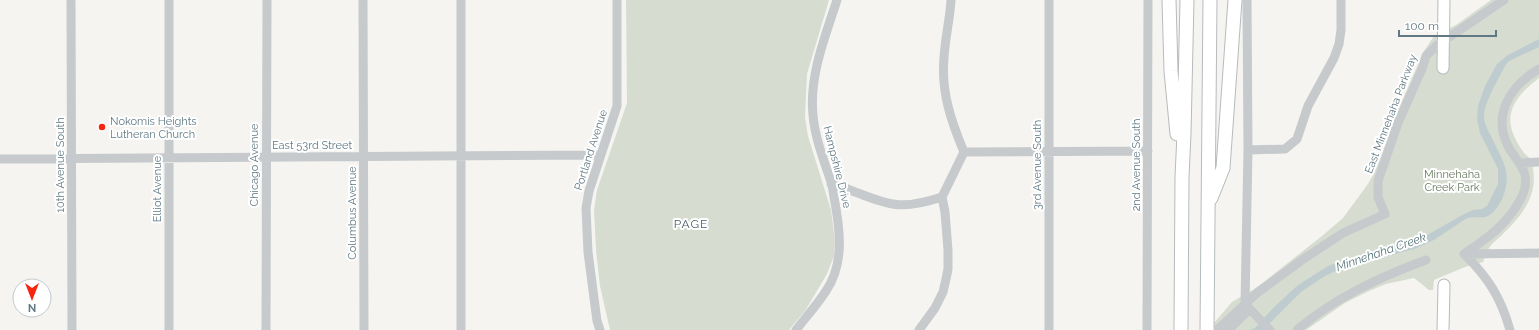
<svg xmlns="http://www.w3.org/2000/svg" width="1539" height="330" viewBox="0 0 1539 330" font-family="Raleway,sans-serif">
<style>
.green{fill:#d6ddd0}
.water{fill:#beccd0}
.lines{fill:none;stroke-linecap:round;stroke-linejoin:round}
.major-casing{stroke:#b6bbbe;stroke-width:13}
.highway-casing{stroke:#b7bbbd;stroke-width:15}
.minor{stroke:#c6cacc;stroke-width:9}
.major{stroke:#fff;stroke-width:11}
.highway{stroke:#fff;stroke-width:13}
.poi-dot{fill:#f5250f;stroke:#fff;stroke-width:1.5}
.labels{text-anchor:middle;dominant-baseline:central;stroke-width:4;stroke-linejoin:round;paint-order:stroke}
.street-label{font-size:11px;fill:#607984;stroke:#fff}
.poi-label{font-size:11px;fill:#607984;stroke:#fff;text-anchor:start}
.park-label{font-size:11px;fill:#697b60;stroke:#fff}
.neighbourhood-label{font-size:12px;letter-spacing:1px;fill:#4f6168;stroke:#fff}
.water-label{font-size:12px;font-style:italic;fill:#57767b;stroke:#fff}
</style>
<rect width="100%" height="100%" fill="#f5f4f0"/>
<path class="green" d="M 626,0 L 829,0 L 807,74 L 805,117 L 808,136 L 831,210 L 835,241 L 834,256 L 827,274 L 805,311 L 789,330 L 610,330 L 600,286 L 596,250 L 594,210 L 597,190 L 627,103 Z
M 1491,0 L 1539,0 L 1539,78 C 1518,94 1501,113 1516,140 C 1518,144 1521,149 1524,153 C 1526,155 1529,157 1530,159 C 1535,170 1535,185 1531,195 C 1526,211 1513,224 1502,235 C 1498,239 1492,243 1489,248 C 1486,252 1485,258 1483,262 L 1465,267 L 1434,280 L 1433,290 L 1429,290 L 1414,278 L 1386,284 L 1369,291 L 1345,303 L 1306,330 L 1208,330 L 1232,302 L 1256,288 L 1322,236 L 1343,218 L 1368,184 L 1374,173 L 1382,154 L 1396,114 L 1424,51 L 1434,36 L 1456,25 Z"/>
<path class="water" d="M 1539,39 L 1539,47 L 1509,61 L 1505,66 C 1499,78 1484,103 1484,116 C 1484,124 1488,130 1491,136 C 1501,158 1513,172 1503,197 C 1500,204 1495,212 1488,216 C 1481,219 1474,216 1467,218 L 1434,240 L 1414,249 L 1342,268 L 1325,276 L 1301,292 L 1263,330 L 1250,330 L 1255,328 L 1274,307 L 1298,285 L 1328,266 L 1374,250 L 1422,238 L 1464,214 L 1473,210 L 1482,209 L 1487,206 L 1498,184 L 1498,169 L 1480,133 L 1477,119 L 1478,106 L 1485,86 L 1497,64 L 1508,55 Z"/>
<g class="lines">
<g class="major-casing">
<path id="major" d="M 1443,68 L 1444,0
M 1443,330 L 1444,285"/>
</g>
<g class="highway-casing">
<path id="highway" d="M 1169,0 L 1171,71 L 1177,134
M 1211,198 L 1223,168 L 1235,0
M 1181,330 L 1182,177 L 1184,134 L 1187,0
M 1207,330 L 1210,0"/>
</g>
<path class="minor" d="M 71,0 L 72,330
M 169,0 L 169,330
M 363,0 L 364,330
M 461,0 L 461,330
M 1248,150 L 1285,149 L 1297,139 L 1308,106 L 1334,58 L 1339,44 L 1341,30 L 1341,0
M 964,152 L 1148,151
M 0,159 L 600,155
M 1521,163 L 1539,162
M 831,184 C 841,185 848,190 858,193 C 893,207 905,209 942,197
M 1464,254 C 1469,250 1476,246 1481,242 C 1498,230 1514,214 1523,194 C 1531,173 1519,164 1509,148 C 1491,115 1511,85 1539,69
M 1464,254 C 1488,277 1501,298 1510,330
M 1464,254 L 1539,253
M 1245,304 L 1248,150 L 1247,0
M 1245,304 L 1270,330
M 266,330 L 267,0
M 600,330 L 597,321 L 588,252 L 586,208 L 589,191 L 617,106 L 617,0
M 796,330 C 806,317 817,305 826,291 C 845,263 840,229 834,197 C 833,192 833,187 831,182 C 824,160 815,139 813,115 C 809,76 825,37 837,0
M 919,330 L 935,308 L 943,292 L 946,279 L 948,269 L 948,250 L 945,212 L 942,197 L 964,152 C 951,121 941,92 944,58 C 945,38 950,19 951,0
M 1049,330 L 1049,0
M 1147,330 L 1148,0
M 1217,330 L 1257,293 L 1302,260 L 1343,233 L 1385,214 L 1378,197 L 1378,181 L 1398,123 L 1422,69 L 1426,56 L 1436,46 L 1504,0
M 1228,330 L 1250,309
M 1297,330 C 1334,298 1380,277 1426,260"/>
<use href="#major" class="major"/>
<use href="#highway" class="highway"/>
</g>
<circle class="poi-dot" cx="102" cy="127" r="4"/>
<g class="labels">
<g class="street-label">
<text transform="translate(1391 114) rotate(-69)">East Minnehaha Parkway</text>
<text x="312" y="145">East 53rd Street</text>
<text transform="translate(591 150) rotate(-72)">Portland Avenue</text>
<text transform="translate(60 165) rotate(-90)">10th Avenue South</text>
<text transform="translate(254 165) rotate(-90)">Chicago Avenue</text>
<text transform="translate(1037 165) rotate(-90)">3rd Avenue South</text>
<text transform="translate(1136 165) rotate(-90)">2nd Avenue South</text>
<text transform="translate(837 167) rotate(76)">Hampshire Drive</text>
<text transform="translate(157 189) rotate(-90)">Elliot Avenue</text>
<text transform="translate(352 213) rotate(-90)">Columbus Avenue</text>
</g>
<g class="poi-label">
<text x="110" y="121">Nokomis Heights<tspan x="110" dy="13">Lutheran Church</tspan></text>
</g>
<g class="park-label">
<text x="1452" y="174">Minnehaha<tspan x="1452" dy="13">Creek Park</tspan></text>
</g>
<g class="neighbourhood-label">
<text x="691" y="224">PAGE</text>
</g>
<g class="water-label">
<text transform="translate(1381 252) rotate(-19)">Minnehaha Creek</text>
</g>
</g>
<g transform="translate(32 298) rotate(180)"><circle r="19" fill="#ffffff" stroke="#bfc9ce"/>
<path d="M0-3L7 15L0 10L-7 15Z" fill="#f5250f"/>
<text y="-6" font-size="11" font-weight="bold" text-anchor="middle" fill="#607984">N</text>
</g>
<path d="M1399 30v6h97v-6" fill="none" stroke="#607984" stroke-width="2"/>
<text x="1405" y="30" font-size="12" fill="#607984" stroke="#ffffff" stroke-width="3" paint-order="stroke">100 m</text>
</svg>
